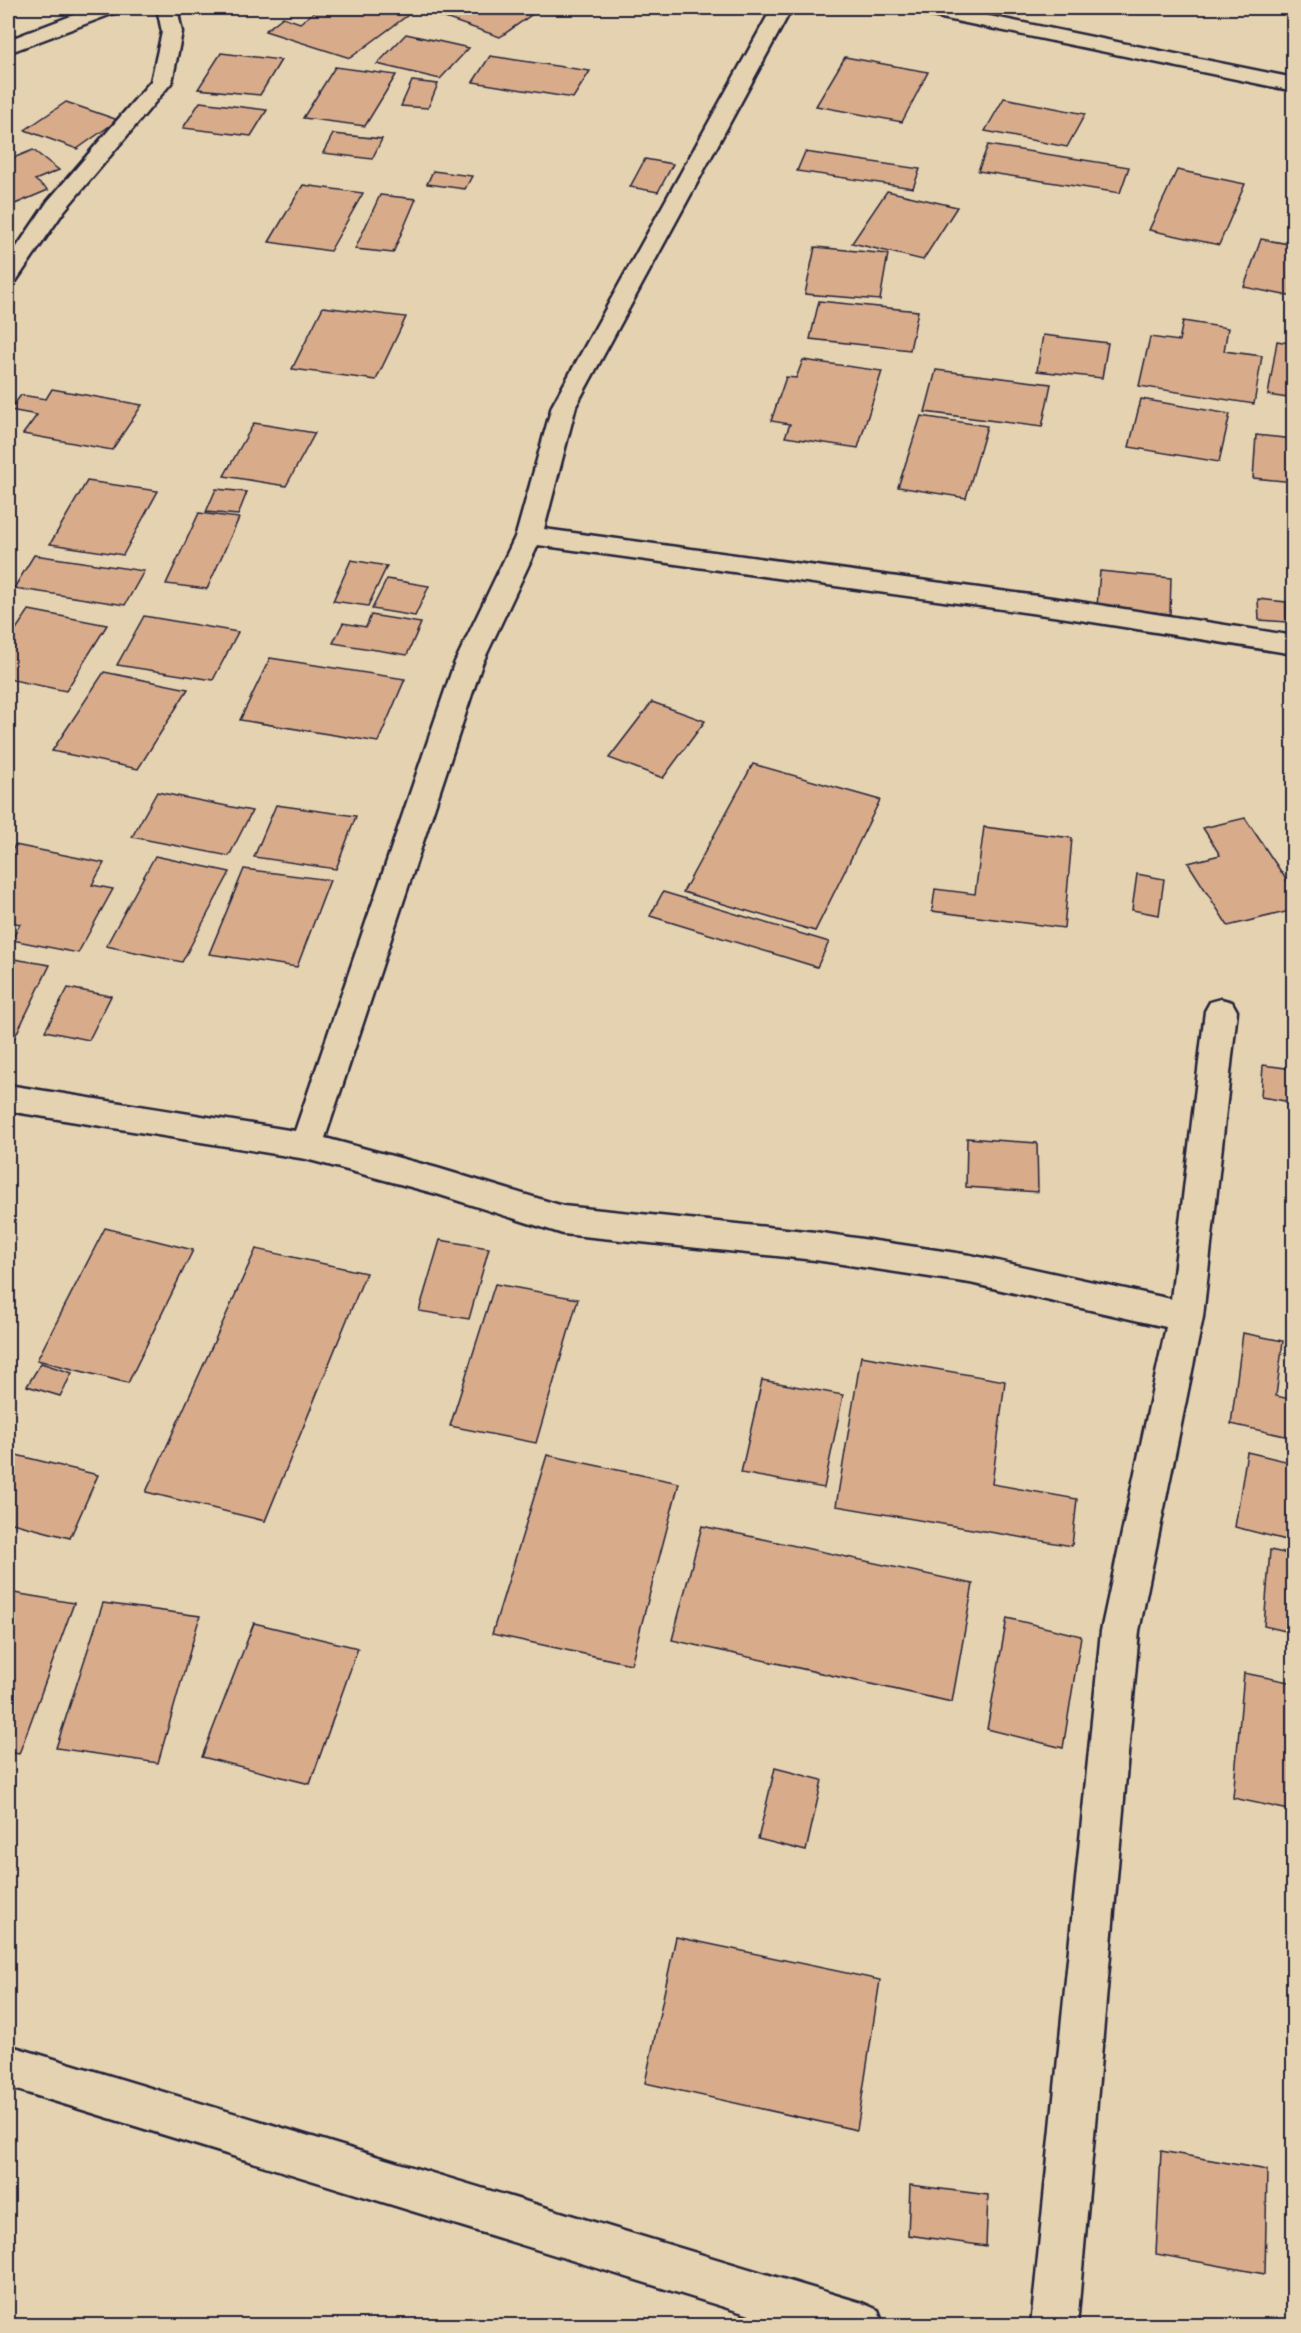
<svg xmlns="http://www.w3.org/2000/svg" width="1301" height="2333" viewBox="0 0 1301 2333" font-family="Pangolin,sans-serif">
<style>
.building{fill:#d8ab8a;stroke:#22223b;stroke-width:1.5}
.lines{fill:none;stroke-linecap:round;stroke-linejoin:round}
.minor-casing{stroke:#22223b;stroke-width:5}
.minor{fill:#e5d2b0;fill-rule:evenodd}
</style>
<rect width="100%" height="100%" fill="#e5d2b0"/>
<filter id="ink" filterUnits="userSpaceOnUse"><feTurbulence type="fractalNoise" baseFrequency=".0167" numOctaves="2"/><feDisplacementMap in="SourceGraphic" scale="12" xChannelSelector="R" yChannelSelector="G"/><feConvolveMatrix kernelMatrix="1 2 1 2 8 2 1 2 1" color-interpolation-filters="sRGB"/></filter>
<g filter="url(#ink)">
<path class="building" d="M 308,8 L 386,8 L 408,15 L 350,58 L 265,31 L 283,17 L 300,23 L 317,10 Z
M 416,8 L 541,8 L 500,37 Z
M 406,34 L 469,48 L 440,79 L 377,64 Z
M 221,53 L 281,60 L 260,95 L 198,89 Z
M 490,56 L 590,71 L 573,98 L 473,82 Z
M 845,57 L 928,72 L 902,122 L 816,106 Z
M 335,67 L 396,75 L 365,126 L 303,118 Z
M 412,81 L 438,84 L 428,108 L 401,106 Z
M 1004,98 L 1085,114 L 1067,147 L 985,131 Z
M 66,102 L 118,120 L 77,149 L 25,130 Z
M 200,102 L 267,110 L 251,136 L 183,128 Z
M 333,134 L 382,139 L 372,159 L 323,153 Z
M 988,145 L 1129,167 L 1120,193 L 978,171 Z
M 33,150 L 59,170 L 35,180 L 48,190 L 8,207 L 8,160 Z
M 805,152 L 920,169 L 913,188 L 797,171 Z
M 645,159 L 673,164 L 658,192 L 630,187 Z
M 1177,170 L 1245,184 L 1219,245 L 1149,230 Z
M 433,171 L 472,176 L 465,189 L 427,184 Z
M 303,185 L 363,193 L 330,251 L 269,242 Z
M 887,191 L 957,207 L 923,260 L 852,243 Z
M 380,195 L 416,199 L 393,253 L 355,249 Z
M 1261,239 L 1294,245 L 1294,297 L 1244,287 Z
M 815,247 L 888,254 L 880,300 L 805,294 Z
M 819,301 L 918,311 L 910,350 L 810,339 Z
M 323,307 L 406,317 L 376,380 L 292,369 Z
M 1183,321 L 1228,328 L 1224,351 L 1262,356 L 1254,404 L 1139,386 L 1150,337 L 1179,341 Z
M 1043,335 L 1108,343 L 1102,378 L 1037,371 Z
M 1277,341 L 1294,344 L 1294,399 L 1268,395 Z
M 803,360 L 882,371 L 858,448 L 785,437 L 790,424 L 771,421 L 786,377 L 796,378 Z
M 936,370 L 1051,384 L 1042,427 L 925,412 Z
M 52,389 L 142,405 L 112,450 L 23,434 L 37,415 L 10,410 L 21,395 L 46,399 Z
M 1141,399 L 1230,414 L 1219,462 L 1129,447 Z
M 921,416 L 987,426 L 966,498 L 898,487 Z
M 254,423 L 315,433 L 286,486 L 224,476 Z
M 1256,435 L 1294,439 L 1294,482 L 1253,478 Z
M 87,481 L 158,491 L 123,555 L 50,544 Z
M 216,489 L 247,492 L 238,515 L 206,512 Z
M 199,513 L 239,518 L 207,589 L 166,584 Z
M 34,555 L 144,571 L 125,605 L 14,588 Z
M 351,560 L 387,566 L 368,606 L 333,601 Z
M 1100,571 L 1171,578 L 1170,614 L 1097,606 Z
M 387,579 L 429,586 L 415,616 L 372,609 Z
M 1258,599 L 1286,602 L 1286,622 L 1259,620 Z
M 29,610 L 107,625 L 66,691 L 8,679 L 8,641 Z
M 371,615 L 421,623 L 407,655 L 333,643 L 343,623 L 366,627 Z
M 144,616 L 238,632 L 213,680 L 117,665 Z
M 270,658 L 405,679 L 378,742 L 240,720 Z
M 104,672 L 188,689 L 138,769 L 52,751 Z
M 652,702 L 705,721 L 663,778 L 609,758 Z
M 753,764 L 880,800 L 815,931 L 683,892 Z
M 157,792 L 252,811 L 229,856 L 132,837 Z
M 276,805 L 356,816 L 336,869 L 254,857 Z
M 1245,818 L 1294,891 L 1294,910 L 1228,926 L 1188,863 L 1220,855 L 1203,828 Z
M 984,827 L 1072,838 L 1064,928 L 932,911 L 935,889 L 975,894 Z
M 15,845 L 104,863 L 92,885 L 113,889 L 78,953 L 12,940 L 20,924 L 8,921 L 8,858 Z
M 155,856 L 230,872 L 182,962 L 106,946 Z
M 244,869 L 330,880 L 297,967 L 209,954 Z
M 1137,874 L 1164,879 L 1159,915 L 1132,910 Z
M 663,892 L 829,942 L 817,967 L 650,916 Z
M 8,958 L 50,965 L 8,1051 Z
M 68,988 L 111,996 L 89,1040 L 45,1031 Z
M 1263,1065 L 1293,1069 L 1291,1102 L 1261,1097 Z
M 967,1138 L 1037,1143 L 1038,1192 L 966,1187 Z
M 105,1228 L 193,1250 L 128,1383 L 37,1360 Z
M 440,1240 L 489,1248 L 469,1319 L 419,1311 Z
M 256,1249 L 366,1273 L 265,1521 L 146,1492 Z
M 495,1284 L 578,1299 L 536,1443 L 450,1426 Z
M 1243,1333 L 1283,1341 L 1276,1396 L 1294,1400 L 1294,1438 L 1231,1424 Z
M 861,1356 L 1005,1381 L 992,1484 L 1077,1499 L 1072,1546 L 836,1506 Z
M 41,1363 L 72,1373 L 60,1396 L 27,1386 Z
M 762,1380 L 843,1395 L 824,1488 L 741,1473 Z
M 1247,1452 L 1294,1463 L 1294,1542 L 1235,1527 Z
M 8,1453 L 98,1475 L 70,1538 L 8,1522 Z
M 547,1455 L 679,1483 L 631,1664 L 492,1634 Z
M 702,1526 L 973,1584 L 952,1702 L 672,1640 Z
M 1270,1550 L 1294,1555 L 1294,1633 L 1264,1626 Z
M 8,1592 L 74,1603 L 19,1754 L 8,1752 Z
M 103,1603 L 200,1616 L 158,1763 L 56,1748 Z
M 1007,1618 L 1081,1636 L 1063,1748 L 987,1729 Z
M 254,1623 L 358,1648 L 310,1784 L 202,1757 Z
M 1244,1673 L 1294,1683 L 1294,1811 L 1233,1798 Z
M 775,1768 L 822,1780 L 806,1851 L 758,1839 Z
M 676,1937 L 880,1980 L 857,2130 L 645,2083 Z
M 1161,2151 L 1267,2170 L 1265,2274 L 1156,2254 Z
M 910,2185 L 988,2195 L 986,2246 L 908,2235 Z"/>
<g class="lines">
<g class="minor-casing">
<path id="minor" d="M 92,8 L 120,8 L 117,12 L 8,53 L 8,40 Z
M 157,8 L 177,8 L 182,32 L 172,82 L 64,211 L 16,281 L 8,283 L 8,260 L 48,201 L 151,81 L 162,32 Z
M 772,8 L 792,8 L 576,406 L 544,529 L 1067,600 L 1294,636 L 1294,654 L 1067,618 L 538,545 L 482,664 L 325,1138 L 437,1168 L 563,1206 L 815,1232 L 970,1255 L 1171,1299 L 1205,1011 L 1210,1002 L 1221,999 L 1232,1002 L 1237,1011 L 1203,1317 L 1139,1631 L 1077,2326 L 1031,2326 L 1101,1631 L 1166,1327 L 970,1283 L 815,1260 L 563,1234 L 437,1194 L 306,1159 L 8,1111 L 8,1085 L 295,1131 L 454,664 L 516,535 L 552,406 Z
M 912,8 L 950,8 L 1294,78 L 1294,91 L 922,14 L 915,12 Z
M 8,2045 L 862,2303 L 878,2310 L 884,2326 L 786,2326 L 8,2087 Z"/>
</g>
<use href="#minor" class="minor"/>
</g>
</g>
<rect width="1301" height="2333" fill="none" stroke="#e5d2b0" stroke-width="30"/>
<rect x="15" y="15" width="1271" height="2303" fill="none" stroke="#22223b" stroke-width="2" filter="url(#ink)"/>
</svg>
